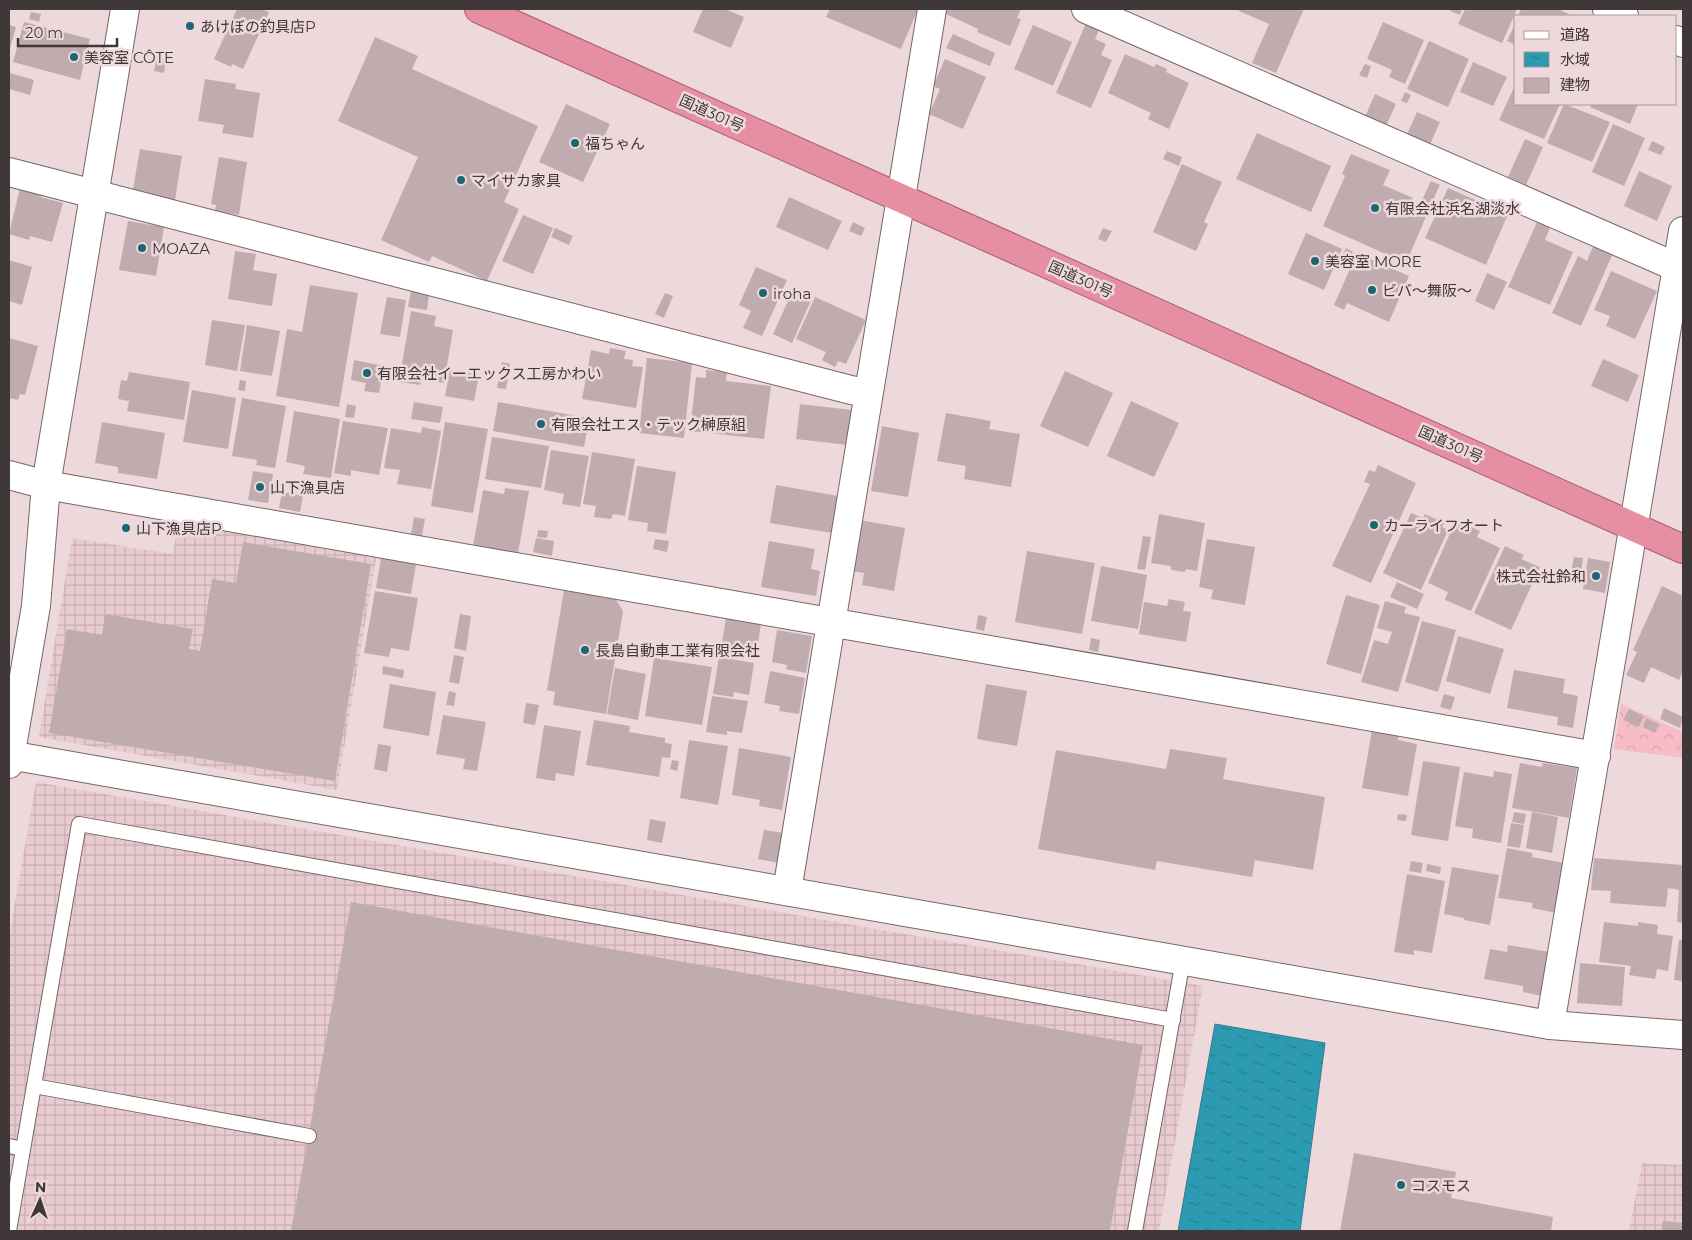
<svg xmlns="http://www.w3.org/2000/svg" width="1692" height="1240" viewBox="0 0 1692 1240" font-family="Montserrat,'Noto Sans JP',sans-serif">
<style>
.industrial{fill:url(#industrial-grid)}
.park{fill:url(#park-crowns)}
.water{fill:url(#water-ripples);stroke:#327c8d}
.building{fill:#c0acaf}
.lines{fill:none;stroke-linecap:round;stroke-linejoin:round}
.service-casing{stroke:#776568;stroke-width:16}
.minor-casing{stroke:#776568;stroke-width:30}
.tertiary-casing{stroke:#776568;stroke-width:30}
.trunk-casing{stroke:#a75d6d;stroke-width:30}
.service{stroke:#fff;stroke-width:14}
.minor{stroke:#fff;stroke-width:28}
.tertiary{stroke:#fff;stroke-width:28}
.trunk{stroke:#e68ea2;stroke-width:28}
.poi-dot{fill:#1e6574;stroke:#edd9dc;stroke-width:2}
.labels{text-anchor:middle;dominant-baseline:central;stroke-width:5;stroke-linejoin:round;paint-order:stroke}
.poi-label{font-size:15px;fill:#3f3738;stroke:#edd9dc;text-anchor:start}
.street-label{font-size:15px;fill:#3f3738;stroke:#edd9dc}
</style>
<defs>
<pattern id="industrial-grid" width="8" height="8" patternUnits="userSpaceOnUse" patternTransform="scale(1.25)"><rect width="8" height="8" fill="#e8cbcf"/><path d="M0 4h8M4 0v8" fill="none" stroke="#c8afb2"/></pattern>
<pattern id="park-crowns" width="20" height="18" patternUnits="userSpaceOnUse" patternTransform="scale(1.25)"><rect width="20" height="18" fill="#f7bdc7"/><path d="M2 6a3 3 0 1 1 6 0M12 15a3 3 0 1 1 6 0" fill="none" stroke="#d5a3ac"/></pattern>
<pattern id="water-ripples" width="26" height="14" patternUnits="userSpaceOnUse" patternTransform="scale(1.25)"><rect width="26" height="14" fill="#2c9ab1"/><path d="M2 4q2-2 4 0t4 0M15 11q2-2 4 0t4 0" fill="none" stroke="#277e91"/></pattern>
</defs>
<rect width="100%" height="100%" fill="#edd9dc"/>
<path class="industrial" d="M 179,519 L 377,553 L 337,790 L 39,737 L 72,538 L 173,554 Z
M 36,782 L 1203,986 L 1159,1231 L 9,1231 L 9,938 Z
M 1642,1163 L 1683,1165 L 1683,1231 L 1629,1231 Z"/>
<path class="park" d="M 1621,704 L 1683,732 L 1683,758 L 1614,749 Z"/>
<path class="water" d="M 1215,1024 L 1325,1043 L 1300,1231 L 1178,1231 Z"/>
<path class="building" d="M 237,9 L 261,9 L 269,12 L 243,69 L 232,64 L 231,67 L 214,59 Z
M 703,9 L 725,9 L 744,17 L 731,48 L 693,32 Z
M 830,9 L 918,9 L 901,49 L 826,17 Z
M 948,9 L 1021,9 L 1017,18 L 1021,19 L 1010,46 L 977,32 L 978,29 L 946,14 Z
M 1239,9 L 1304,9 L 1276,73 L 1252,63 L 1269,24 L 1239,11 Z
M 1451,9 L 1462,9 L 1460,15 L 1450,11 Z
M 1465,9 L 1517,9 L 1502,43 L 1458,24 Z
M 1521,9 L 1558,9 L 1569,14 L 1568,16 L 1518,16 Z
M 31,12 L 41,14 L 39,22 L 29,19 Z
M 24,22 L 90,39 L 80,80 L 13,62 Z
M 1383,22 L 1424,40 L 1405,84 L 1389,77 L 1392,70 L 1367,59 Z
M 1516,22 L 1516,45 L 1507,41 Z
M 1086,23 L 1100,28 L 1095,39 L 1106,44 L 1101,55 L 1112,60 L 1091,108 L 1056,93 Z
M 9,25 L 16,27 L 9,52 Z
M 1033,25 L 1072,42 L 1053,86 L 1014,69 Z
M 953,34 L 995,53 L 990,66 L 946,48 Z
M 375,37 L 418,56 L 412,69 L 538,126 L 504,202 L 519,209 L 487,281 L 432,256 L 429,262 L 381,240 L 418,157 L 338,121 Z
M 1429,41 L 1469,59 L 1448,107 L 1407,89 Z
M 1125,54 L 1154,67 L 1156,64 L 1167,69 L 1166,72 L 1189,83 L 1169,129 L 1148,119 L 1151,113 L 1108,93 Z
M 157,57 L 166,59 L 164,73 L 154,71 Z
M 945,59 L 986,77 L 963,129 L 929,114 L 940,89 L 933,86 Z
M 1473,62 L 1507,77 L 1493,106 L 1460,92 Z
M 1365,64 L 1371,66 L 1367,78 L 1359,75 Z
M 10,73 L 34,80 L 30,95 L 9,89 Z
M 205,79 L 236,84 L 235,89 L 260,93 L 253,138 L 222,133 L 224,125 L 198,121 Z
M 1516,83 L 1516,104 L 1560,104 L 1544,139 L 1499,120 Z
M 1405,92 L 1411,95 L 1407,103 L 1401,101 Z
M 1375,94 L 1396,104 L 1386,126 L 1365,117 Z
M 566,104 L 610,124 L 583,182 L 539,162 Z
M 1564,104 L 1610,122 L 1592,162 L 1547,143 Z
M 1592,104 L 1638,104 L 1630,124 L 1590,107 Z
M 1417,112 L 1440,122 L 1428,149 L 1405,139 Z
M 1613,124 L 1645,138 L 1624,186 L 1592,172 Z
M 1257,133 L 1331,166 L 1311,212 L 1236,179 Z
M 1525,139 L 1543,147 L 1526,185 L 1508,177 Z
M 1652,141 L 1665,147 L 1661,155 L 1648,150 Z
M 140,149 L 182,156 L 175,200 L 133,189 Z
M 1167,151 L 1182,157 L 1179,166 L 1163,159 Z
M 1351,154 L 1390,170 L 1383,185 L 1413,198 L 1410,204 L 1428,212 L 1406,263 L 1323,226 L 1345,176 L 1342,174 Z
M 219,157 L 247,162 L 239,215 L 215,211 L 216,205 L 211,204 Z
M 1182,164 L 1222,182 L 1204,222 L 1208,224 L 1196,251 L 1153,232 Z
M 1639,171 L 1672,186 L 1657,221 L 1624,206 Z
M 1431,181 L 1440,185 L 1430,206 L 1421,202 Z
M 20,188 L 42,194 L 41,197 L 63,203 L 52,242 L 30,236 L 29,240 L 9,234 Z
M 1448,188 L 1508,214 L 1486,265 L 1425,238 Z
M 789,197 L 842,221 L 828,250 L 776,227 Z
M 523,215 L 553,228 L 533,274 L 502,261 Z
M 1538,220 L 1551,225 L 1545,240 L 1573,252 L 1550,305 L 1508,287 Z
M 128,221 L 164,227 L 156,276 L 119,270 Z
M 853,222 L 865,228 L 861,236 L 849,231 Z
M 555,228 L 573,236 L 569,245 L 551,237 Z
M 1103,228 L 1112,231 L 1106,242 L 1098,239 Z
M 1306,233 L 1342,249 L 1324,290 L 1288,274 Z
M 1594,244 L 1613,253 L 1581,326 L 1552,313 L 1578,256 L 1587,261 Z
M 1346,248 L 1353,252 L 1348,263 L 1341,259 Z
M 235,251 L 256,254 L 253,270 L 277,274 L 272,306 L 228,299 Z
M 1357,253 L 1409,276 L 1389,322 L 1347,303 L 1344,310 L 1334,305 Z
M 9,260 L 32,267 L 22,305 L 9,301 Z
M 756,267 L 787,280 L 762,336 L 743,328 L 751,311 L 739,305 Z
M 1611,271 L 1657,291 L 1635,339 L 1606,326 L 1610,316 L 1594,310 Z
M 1487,273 L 1507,282 L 1494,310 L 1475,301 Z
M 310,285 L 358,293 L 339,407 L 276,396 L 287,329 L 302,332 Z
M 794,288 L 813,296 L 792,343 L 773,334 Z
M 411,291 L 429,294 L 427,310 L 408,307 Z
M 665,293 L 673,296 L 664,318 L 655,314 Z
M 387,297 L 406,300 L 400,337 L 380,334 Z
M 815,297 L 866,320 L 846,364 L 838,361 L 835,367 L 822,360 L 826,352 L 796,339 Z
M 411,311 L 436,316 L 434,326 L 453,330 L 444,383 L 422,379 L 420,385 L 399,382 Z
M 212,320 L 245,325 L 237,371 L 205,365 Z
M 247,325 L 280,331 L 272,376 L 240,371 Z
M 9,338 L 38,346 L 25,395 L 20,394 L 18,400 L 9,398 Z
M 610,348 L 626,351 L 624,359 L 633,360 L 632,366 L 643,367 L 636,408 L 582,399 L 591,350 L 609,354 Z
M 647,358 L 692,363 L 684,438 L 639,433 Z
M 1603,359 L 1639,375 L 1628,402 L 1591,386 Z
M 354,360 L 384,366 L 379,393 L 364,391 L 366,383 L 351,380 Z
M 502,362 L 510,364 L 506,389 L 497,388 Z
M 450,370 L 479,375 L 474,401 L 445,396 Z
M 706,370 L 727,372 L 726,381 L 771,386 L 764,439 L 690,431 L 696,377 L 706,378 Z
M 1065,371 L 1113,393 L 1088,447 L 1040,426 Z
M 129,372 L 190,382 L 184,420 L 127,411 L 129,401 L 118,399 L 121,380 L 127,381 Z
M 240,380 L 246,381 L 245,391 L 238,390 Z
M 192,390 L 236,398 L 228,449 L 183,442 Z
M 242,398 L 286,406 L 275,468 L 256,465 L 257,460 L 232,456 Z
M 1131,401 L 1179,423 L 1154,477 L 1107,456 Z
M 414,402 L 443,407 L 440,423 L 411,419 Z
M 498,402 L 589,418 L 584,447 L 493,431 Z
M 347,404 L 356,406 L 354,418 L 345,417 Z
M 800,404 L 852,410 L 848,445 L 796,439 Z
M 294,411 L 340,419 L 331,478 L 303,474 L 305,466 L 286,462 Z
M 946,413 L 991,421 L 989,429 L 1020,434 L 1011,487 L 964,479 L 966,466 L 937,461 Z
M 343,421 L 388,428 L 379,475 L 351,470 L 351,476 L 334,473 Z
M 102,422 L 165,433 L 157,479 L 118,473 L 118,467 L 95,463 Z
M 445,422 L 488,429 L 473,513 L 431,506 Z
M 882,426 L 919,433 L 908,497 L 871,491 Z
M 422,427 L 441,431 L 431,489 L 397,484 L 400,470 L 384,468 L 391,428 L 421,433 Z
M 492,437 L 549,446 L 541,488 L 485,479 Z
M 551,450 L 589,456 L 580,507 L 562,504 L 564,494 L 544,490 Z
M 592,452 L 635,459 L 625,516 L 613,514 L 611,519 L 594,517 L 596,506 L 583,504 Z
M 1378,465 L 1416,483 L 1371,583 L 1332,566 L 1370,484 L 1364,482 L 1369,470 L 1375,472 Z
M 637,466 L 676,472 L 666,534 L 647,531 L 648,523 L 628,520 Z
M 253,471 L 273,474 L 268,503 L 248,500 Z
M 776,485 L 838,496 L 832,533 L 770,523 Z
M 505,488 L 529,491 L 518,553 L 473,546 L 483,490 L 504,494 Z
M 282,492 L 303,496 L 300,512 L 279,508 Z
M 1411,513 L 1423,518 L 1425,514 L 1444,523 L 1442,527 L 1448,530 L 1421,590 L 1383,573 Z
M 1159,514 L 1205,523 L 1197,571 L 1186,569 L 1185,572 L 1171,570 L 1171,566 L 1151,563 Z
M 414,517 L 425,519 L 422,536 L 411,534 Z
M 859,520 L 905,528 L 894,591 L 862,585 L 864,573 L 850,571 Z
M 1456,520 L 1480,531 L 1477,537 L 1500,548 L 1471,611 L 1445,600 L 1448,592 L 1428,583 Z
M 538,530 L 548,531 L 547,538 L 537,537 Z
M 1143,536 L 1151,537 L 1145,570 L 1137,569 Z
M 536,538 L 554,541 L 552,556 L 533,552 Z
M 655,539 L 669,541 L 667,552 L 653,549 Z
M 1207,539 L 1255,547 L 1245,605 L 1211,599 L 1213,590 L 1199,587 Z
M 769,541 L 815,549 L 811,569 L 820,571 L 816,596 L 761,587 Z
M 243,542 L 371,564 L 335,781 L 49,733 L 67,629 L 102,635 L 105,614 L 193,629 L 189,649 L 200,651 L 212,579 L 236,583 Z
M 1505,546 L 1524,555 L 1521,559 L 1540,567 L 1511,630 L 1474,613 Z
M 1027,551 L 1095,563 L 1082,634 L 1015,622 Z
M 1574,557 L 1583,558 L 1580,579 L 1570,577 Z
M 381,558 L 416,564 L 411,594 L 376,588 Z
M 1588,558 L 1610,562 L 1605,593 L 1583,589 Z
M 1101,566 L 1147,575 L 1138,629 L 1091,621 Z
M 1397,582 L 1424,594 L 1417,609 L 1390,597 Z
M 1662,586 L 1683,596 L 1683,671 L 1679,680 L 1651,667 L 1644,683 L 1626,675 L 1637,652 L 1633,650 Z
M 564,590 L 615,598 L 623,611 L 606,714 L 553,705 L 555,692 L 547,690 Z
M 375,591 L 418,598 L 409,651 L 391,648 L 389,657 L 364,653 Z
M 1346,595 L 1380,605 L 1361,674 L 1326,664 Z
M 1169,599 L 1185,602 L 1183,611 L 1191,612 L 1186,642 L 1139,634 L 1144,602 L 1167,606 Z
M 1385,601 L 1406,607 L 1404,613 L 1420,617 L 1398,692 L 1361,682 L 1374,640 L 1388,644 L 1392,632 L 1377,628 Z
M 460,614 L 471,616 L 466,651 L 454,648 Z
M 978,615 L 987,617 L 984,631 L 976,629 Z
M 726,618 L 761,624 L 756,656 L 740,654 L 740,658 L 720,655 Z
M 1422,621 L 1456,630 L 1438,692 L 1405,682 Z
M 777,630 L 812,636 L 806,673 L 786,669 L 787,665 L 772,662 Z
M 1458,636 L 1504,649 L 1490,694 L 1446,681 Z
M 1091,638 L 1100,640 L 1098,652 L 1089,650 Z
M 454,655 L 464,657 L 459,684 L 449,682 Z
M 719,657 L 754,663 L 749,695 L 734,692 L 733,697 L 713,694 Z
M 654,658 L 712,667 L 702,725 L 645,716 Z
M 383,666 L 404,670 L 403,678 L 382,674 Z
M 615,668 L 646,674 L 638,720 L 607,714 Z
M 1514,670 L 1565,679 L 1563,693 L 1578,696 L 1573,728 L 1557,725 L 1558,717 L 1507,708 Z
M 770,671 L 805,678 L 799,714 L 779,711 L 780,706 L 764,703 Z
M 390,684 L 436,692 L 429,736 L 383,728 Z
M 986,684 L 1027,691 L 1017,746 L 977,739 Z
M 449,691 L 456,693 L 454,706 L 446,705 Z
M 1444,694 L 1455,697 L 1451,710 L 1440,707 Z
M 712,696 L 748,701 L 742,733 L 727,731 L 727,735 L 706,732 Z
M 526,703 L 539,705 L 535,725 L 523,723 Z
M 1664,708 L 1683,717 L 1680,728 L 1660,719 Z
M 1629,709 L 1644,716 L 1639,727 L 1623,720 Z
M 443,715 L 486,722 L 477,771 L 463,769 L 465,759 L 436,754 Z
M 1646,718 L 1659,724 L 1655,733 L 1643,727 Z
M 594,720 L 630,726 L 629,732 L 665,738 L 665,743 L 672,744 L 670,758 L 662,757 L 659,777 L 586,765 Z
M 544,725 L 581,731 L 574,776 L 556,773 L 555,781 L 536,778 Z
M 1372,730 L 1399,734 L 1398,740 L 1417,744 L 1408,796 L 1362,788 Z
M 689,740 L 728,746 L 718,805 L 680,798 Z
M 378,744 L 391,746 L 387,772 L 374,769 Z
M 739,748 L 791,757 L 782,810 L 759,806 L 760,800 L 732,795 Z
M 1170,749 L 1227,758 L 1223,779 L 1325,797 L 1313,870 L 1255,860 L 1252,877 L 1157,861 L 1155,870 L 1038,849 L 1056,750 L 1166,769 Z
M 672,760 L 679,761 L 677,771 L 670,769 Z
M 1423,761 L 1460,767 L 1448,841 L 1411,835 Z
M 1520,763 L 1542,767 L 1543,763 L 1577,768 L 1569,818 L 1512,808 Z
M 1494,771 L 1512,774 L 1501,843 L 1472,838 L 1473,829 L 1455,826 L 1464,772 L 1493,777 Z
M 1514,812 L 1526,814 L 1524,824 L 1512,822 Z
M 1532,812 L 1558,817 L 1552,853 L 1526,848 Z
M 1398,814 L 1407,815 L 1406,821 L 1397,820 Z
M 650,819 L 666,822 L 662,843 L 647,840 Z
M 1511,823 L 1524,825 L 1520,848 L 1507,846 Z
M 764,830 L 784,833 L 779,863 L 758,859 Z
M 1507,848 L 1532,853 L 1532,857 L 1565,863 L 1556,913 L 1532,908 L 1533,903 L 1498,898 Z
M 1594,858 L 1683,865 L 1683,923 L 1677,922 L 1679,890 L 1668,888 L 1666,907 L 1610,903 L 1611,891 L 1591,890 Z
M 1411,861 L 1423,863 L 1421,873 L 1409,871 Z
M 1427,864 L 1441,867 L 1440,874 L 1426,871 Z
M 1452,867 L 1499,875 L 1490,925 L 1464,920 L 1464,918 L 1444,914 Z
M 1407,874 L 1445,881 L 1432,953 L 1414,950 L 1414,955 L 1394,952 Z
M 351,902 L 1143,1045 L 1110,1231 L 291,1231 Z
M 1604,922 L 1638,926 L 1638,922 L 1658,925 L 1657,934 L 1673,936 L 1668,971 L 1657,969 L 1655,979 L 1629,975 L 1631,966 L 1599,962 Z
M 1679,940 L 1683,940 L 1683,981 L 1674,980 Z
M 1508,945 L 1550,952 L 1542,996 L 1523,992 L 1523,986 L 1484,979 L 1490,949 L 1507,952 Z
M 1580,963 L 1625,967 L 1622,1006 L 1577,1003 Z
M 1354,1153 L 1456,1172 L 1451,1198 L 1553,1217 L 1551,1231 L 1340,1231 Z
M 1663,1221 L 1683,1223 L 1683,1231 L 1661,1231 Z"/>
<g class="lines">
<g class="service-casing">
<path id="service" d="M 34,1086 L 309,1136
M 9,1146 L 23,1149
M 9,1231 L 79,824 L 1173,1020
M 1135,1231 L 1183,960"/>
</g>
<g class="minor-casing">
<path id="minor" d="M 1086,9 L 1683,270
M 1607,9 L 1624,16
M 1676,40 L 1683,43
M 9,172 L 851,390 L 868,393
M 9,475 L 46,485 L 1596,756
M 787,891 L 932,9
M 1550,1025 L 1683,231"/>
</g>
<g class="tertiary-casing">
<path id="tertiary" d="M 9,755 L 1550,1025 L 1683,1035
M 9,764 L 36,606 L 46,485 L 125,9"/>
</g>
<g class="trunk-casing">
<path id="trunk" d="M 479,9 L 1683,549"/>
</g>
<use href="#service" class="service"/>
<use href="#minor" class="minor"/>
<use href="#tertiary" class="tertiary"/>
<use href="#trunk" class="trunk"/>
</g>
<g class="poi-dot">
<circle cx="190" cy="26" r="5"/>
<circle cx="74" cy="57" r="5"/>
<circle cx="575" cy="143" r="5"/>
<circle cx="461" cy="180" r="5"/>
<circle cx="1375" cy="208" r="5"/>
<circle cx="142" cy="248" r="5"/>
<circle cx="1315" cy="261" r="5"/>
<circle cx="1372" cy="290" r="5"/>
<circle cx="763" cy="293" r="5"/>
<circle cx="367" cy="373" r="5"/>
<circle cx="541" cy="424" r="5"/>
<circle cx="260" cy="487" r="5"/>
<circle cx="1374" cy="525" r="5"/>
<circle cx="126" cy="528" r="5"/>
<circle cx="1596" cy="576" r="5"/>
<circle cx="585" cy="650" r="5"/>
<circle cx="1401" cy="1185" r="5"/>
</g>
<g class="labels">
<g class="poi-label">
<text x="200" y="26">あけぼの釣具店P</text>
<text x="84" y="57">美容室 CÔTE</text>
<text x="585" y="143">福ちゃん</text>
<text x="471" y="180">マイサカ家具</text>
<text x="1385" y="208">有限会社浜名湖淡水</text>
<text x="152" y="248">MOAZA</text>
<text x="1325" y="261">美容室 MORE</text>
<text x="1382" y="290">ビバ～舞阪～</text>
<text x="773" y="293">iroha</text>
<text x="377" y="373">有限会社イーエックス工房かわい</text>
<text x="551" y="424">有限会社エス・テック榊原組</text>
<text x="270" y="487">山下漁具店</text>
<text x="1384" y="525">カーライフオート</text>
<text x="136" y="528">山下漁具店P</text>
<text x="1586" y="576" text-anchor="end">株式会社鈴和</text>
<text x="595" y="650">長島自動車工業有限会社</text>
<text x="1411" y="1185">コスモス</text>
</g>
<g class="street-label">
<text transform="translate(712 113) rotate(24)">国道301号</text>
<text transform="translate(1081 279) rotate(24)">国道301号</text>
<text transform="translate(1451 444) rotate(24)">国道301号</text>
</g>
</g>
<rect width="1692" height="1240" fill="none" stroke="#3f3738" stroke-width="20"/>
<rect x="1514" y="15" width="162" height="90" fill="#edd9dc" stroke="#a7989a"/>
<rect x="1524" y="31" width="25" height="8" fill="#ffffff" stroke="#a7989a"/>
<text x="1560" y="40" font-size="15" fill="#3f3738">道路</text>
<rect x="1524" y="52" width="25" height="15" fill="url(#water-ripples)" stroke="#a7989a"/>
<text x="1560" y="65" font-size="15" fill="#3f3738">水域</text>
<rect x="1524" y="78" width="25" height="15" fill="#c0acaf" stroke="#a7989a"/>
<text x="1560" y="90" font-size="15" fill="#3f3738">建物</text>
<g transform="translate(40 1200) rotate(3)" stroke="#edd9dc" stroke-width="4" paint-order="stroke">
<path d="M0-4L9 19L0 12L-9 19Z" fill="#3f3738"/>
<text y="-8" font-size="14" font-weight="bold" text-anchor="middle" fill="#3f3738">N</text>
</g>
<path d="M18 38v8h99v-8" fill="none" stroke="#3f3738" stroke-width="2.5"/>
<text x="25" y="38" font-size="15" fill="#3f3738" stroke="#edd9dc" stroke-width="4" paint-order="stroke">20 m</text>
</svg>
